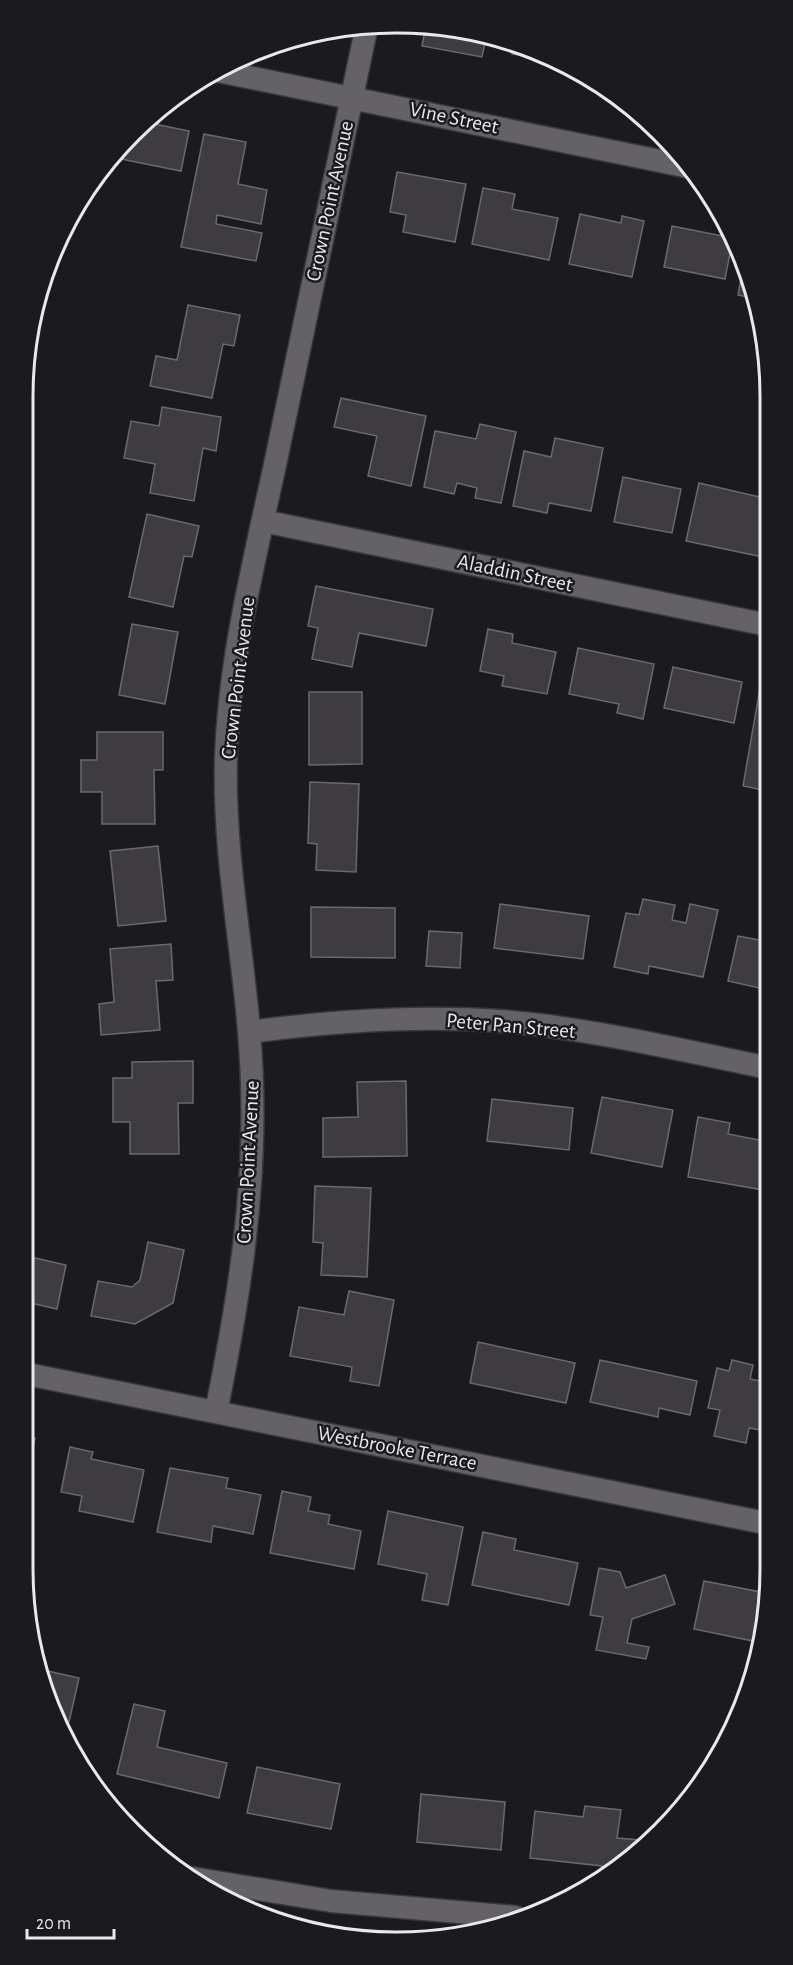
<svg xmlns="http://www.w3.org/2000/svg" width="793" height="1965" viewBox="0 0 793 1965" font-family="'Alegreya Sans',sans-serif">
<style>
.building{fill:#3e3c40;stroke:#6a696c;stroke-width:1.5}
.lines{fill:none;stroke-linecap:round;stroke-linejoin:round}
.street-casing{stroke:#383739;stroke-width:25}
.street{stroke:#646266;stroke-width:22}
.labels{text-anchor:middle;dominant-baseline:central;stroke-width:5;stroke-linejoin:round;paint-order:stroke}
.street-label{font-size:21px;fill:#e9e8ea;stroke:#1b1a1d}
.rim{fill:none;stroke:#e9e8ea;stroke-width:3}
</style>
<rect width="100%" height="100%" fill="#1b1a1d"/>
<path class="building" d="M 425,30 L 486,38 L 482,57 L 422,46 Z
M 514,42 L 516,42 L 556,62 L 512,54 Z
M 150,123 L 189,131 L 181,171 L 111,157 L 115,150 Z
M 204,134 L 246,142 L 238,184 L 267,190 L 261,224 L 217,215 L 216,224 L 262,233 L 256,261 L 181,247 Z
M 397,172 L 466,184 L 455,242 L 403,232 L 406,215 L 390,212 Z
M 483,188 L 515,194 L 512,209 L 558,218 L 549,260 L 472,244 Z
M 580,214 L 621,223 L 622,216 L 644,221 L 632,277 L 569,264 Z
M 672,226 L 733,238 L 725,279 L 664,267 Z
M 743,268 L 752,298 L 738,295 Z
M 41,284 L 47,285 L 32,354 L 30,354 Z
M 188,305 L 240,315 L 234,346 L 223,344 L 212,398 L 150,386 L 156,356 L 177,360 Z
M 341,398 L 426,416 L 411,486 L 368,476 L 377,436 L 334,427 Z
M 162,407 L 221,417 L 216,451 L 203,448 L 194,501 L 150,493 L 155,464 L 124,458 L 131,421 L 159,426 Z
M 480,424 L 516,432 L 501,503 L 475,498 L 477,488 L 457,483 L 454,494 L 424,487 L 435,431 L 476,439 Z
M 555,438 L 603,448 L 591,511 L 549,503 L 547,513 L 513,506 L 524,451 L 551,457 Z
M 623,477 L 681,489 L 672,533 L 614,522 Z
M 699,483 L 768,499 L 768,536 L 763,557 L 686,541 Z
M 147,514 L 199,526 L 192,557 L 184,556 L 173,607 L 129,597 Z
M 316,586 L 433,609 L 426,646 L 359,633 L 352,667 L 312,659 L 318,628 L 308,626 Z
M 132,624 L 178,632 L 165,704 L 119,695 Z
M 488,629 L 513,634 L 512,643 L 556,652 L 547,694 L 502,686 L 504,676 L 480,671 Z
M 578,648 L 654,664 L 643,719 L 617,713 L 619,704 L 569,694 Z
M 673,667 L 742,682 L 734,723 L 664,708 Z
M 760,688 L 768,689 L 768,791 L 743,786 Z
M 309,692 L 362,692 L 362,764 L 309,765 Z
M 97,732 L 163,732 L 163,770 L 154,770 L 155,824 L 102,824 L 102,792 L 81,792 L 81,760 L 97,760 Z
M 310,782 L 359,784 L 356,872 L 316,870 L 317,844 L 308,843 Z
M 158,846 L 166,921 L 118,926 L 110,851 Z
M 643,899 L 675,905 L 672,920 L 686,923 L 690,904 L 718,910 L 703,977 L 649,966 L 648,974 L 614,967 L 626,913 L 639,915 Z
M 500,904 L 589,916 L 583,959 L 494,948 Z
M 311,907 L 395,908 L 395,958 L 311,957 Z
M 429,931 L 462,933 L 460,968 L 426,966 Z
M 738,936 L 769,942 L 769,990 L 728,981 Z
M 171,944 L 173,980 L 156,981 L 160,1030 L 101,1035 L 99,1004 L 114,1002 L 110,949 Z
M 193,1061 L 193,1103 L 178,1103 L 179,1154 L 130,1154 L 130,1122 L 113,1122 L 113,1078 L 132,1078 L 132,1062 Z
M 406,1081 L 407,1156 L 323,1157 L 323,1118 L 358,1117 L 357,1082 Z
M 602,1097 L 673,1110 L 662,1167 L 591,1153 Z
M 492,1099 L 573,1108 L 569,1150 L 487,1141 Z
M 698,1117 L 730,1123 L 728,1134 L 769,1142 L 769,1191 L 688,1177 Z
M 315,1186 L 371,1188 L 367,1277 L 321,1275 L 323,1243 L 313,1242 Z
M 148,1242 L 184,1250 L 173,1303 L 135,1324 L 91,1316 L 98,1281 L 132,1287 L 140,1280 Z
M 22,1255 L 66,1265 L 57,1309 L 22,1301 Z
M 349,1291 L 394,1300 L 379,1386 L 350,1381 L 352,1367 L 290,1356 L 299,1307 L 344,1315 Z
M 478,1342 L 575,1363 L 566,1403 L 470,1383 Z
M 600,1360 L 697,1381 L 690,1415 L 659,1408 L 658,1417 L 590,1402 Z
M 732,1360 L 753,1365 L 750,1379 L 770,1383 L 770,1432 L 749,1428 L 746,1443 L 714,1436 L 720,1410 L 708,1408 L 717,1368 L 729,1371 Z
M 22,1436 L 35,1438 L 22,1504 Z
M 70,1447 L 93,1452 L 91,1459 L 144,1470 L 133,1522 L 79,1511 L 82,1496 L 61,1492 Z
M 170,1468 L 228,1478 L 226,1488 L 261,1495 L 253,1534 L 213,1526 L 211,1542 L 157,1532 Z
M 282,1491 L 311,1497 L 308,1511 L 330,1515 L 328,1524 L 361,1531 L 354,1569 L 270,1553 Z
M 388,1511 L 463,1527 L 448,1605 L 422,1600 L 427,1574 L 378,1564 Z
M 483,1532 L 516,1539 L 514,1550 L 578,1563 L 569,1605 L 472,1585 Z
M 599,1568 L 620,1572 L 626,1588 L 665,1575 L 675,1604 L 632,1619 L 627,1643 L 649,1647 L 646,1659 L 596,1650 L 603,1617 L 590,1615 Z
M 704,1581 L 766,1593 L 758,1642 L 694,1629 Z
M 39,1669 L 79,1678 L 69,1722 L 60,1720 L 42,1689 Z
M 134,1704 L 165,1711 L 157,1747 L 227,1763 L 219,1798 L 117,1774 Z
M 257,1767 L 340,1784 L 331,1829 L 247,1813 Z
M 421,1794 L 505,1802 L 501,1850 L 417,1842 Z
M 585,1806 L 621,1810 L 617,1838 L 640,1840 L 639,1847 L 608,1876 L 601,1876 L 602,1866 L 530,1858 L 535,1811 L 583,1817 Z"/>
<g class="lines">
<g class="street-casing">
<path id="street" d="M 218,71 L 689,167
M 263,521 L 768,625
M 249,1032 C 332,1021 416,1015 500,1021 C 590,1028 680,1050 769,1068
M 22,1373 L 770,1524
M 216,1412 C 238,1304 256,1193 252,1083 C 249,975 223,868 226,759 C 229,659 255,558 276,460 C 307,315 338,170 367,25
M 192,1878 L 331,1901 L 515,1917"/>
</g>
<use href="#street" class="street"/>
</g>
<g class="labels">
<g class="street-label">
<text transform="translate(454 118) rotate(12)">Vine Street</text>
<text transform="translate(330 201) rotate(-78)">Crown Point Avenue</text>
<text transform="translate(515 573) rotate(12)">Aladdin Street</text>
<text transform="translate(238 678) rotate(-83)">Crown Point Avenue</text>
<text transform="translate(511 1026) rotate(5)">Peter Pan Street</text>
<text transform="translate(248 1162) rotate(-87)">Crown Point Avenue</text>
<text transform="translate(397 1448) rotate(11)">Westbrooke Terrace</text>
</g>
</g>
<path d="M0 0H793V1965H0ZM396 33H397A363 363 0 0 1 760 396V1569A363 363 0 0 1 397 1932H396A363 363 0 0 1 33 1569V396A363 363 0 0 1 396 33Z" fill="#1b1a1d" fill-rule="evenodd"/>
<path class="rim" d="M396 33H397A363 363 0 0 1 760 396V1569A363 363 0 0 1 397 1932H396A363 363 0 0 1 33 1569V396A363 363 0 0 1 396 33Z"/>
<path d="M27 1929v9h87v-9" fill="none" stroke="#e9e8ea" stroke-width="3"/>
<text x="36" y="1929" font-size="18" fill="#e9e8ea" stroke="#1b1a1d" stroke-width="4.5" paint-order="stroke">20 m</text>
</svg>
